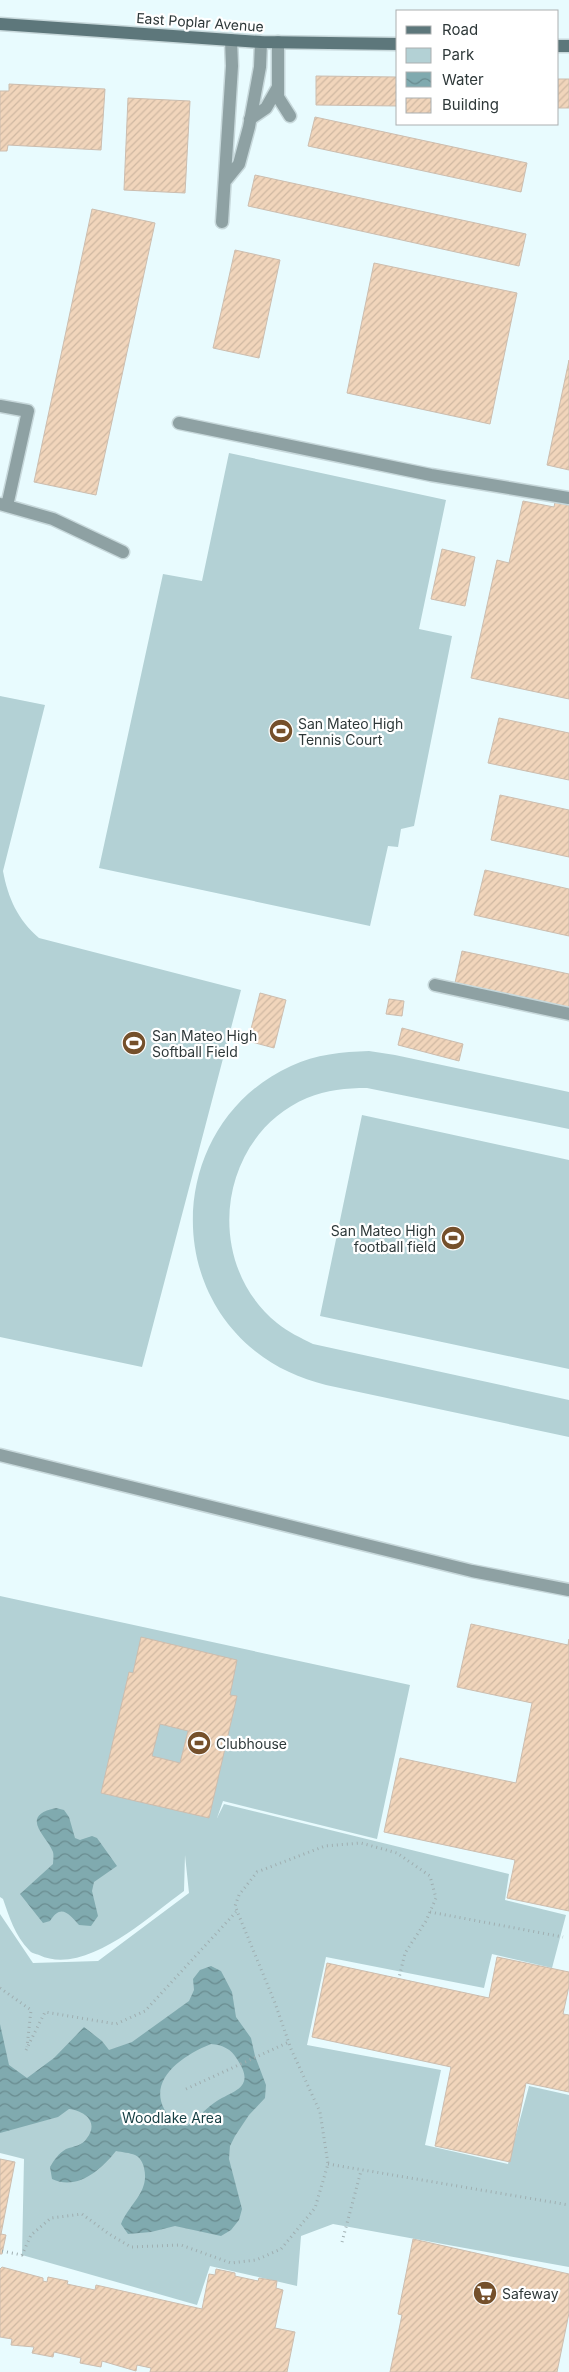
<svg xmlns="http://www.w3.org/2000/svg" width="569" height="2372" viewBox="0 0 569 2372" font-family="Inter,sans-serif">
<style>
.park{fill:#b3d1d5}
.water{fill:url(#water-waves);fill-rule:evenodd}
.building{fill:url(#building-hatch);stroke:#ccbdaf;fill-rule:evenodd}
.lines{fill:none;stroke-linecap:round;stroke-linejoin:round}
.lane-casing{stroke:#c7d8db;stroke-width:15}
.secondary-casing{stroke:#c7d8db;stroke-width:15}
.path{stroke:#9faeb0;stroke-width:3;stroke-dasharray:1 4;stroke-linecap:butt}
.lane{stroke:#8ea1a3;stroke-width:12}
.secondary{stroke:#5d777b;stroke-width:12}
.labels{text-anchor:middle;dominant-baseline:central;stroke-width:4.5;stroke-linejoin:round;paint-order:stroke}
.street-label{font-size:14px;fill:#2e3839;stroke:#fff}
.poi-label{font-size:14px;fill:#2e3839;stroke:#fff;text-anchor:start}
.park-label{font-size:14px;fill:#163f44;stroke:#fff}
</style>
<defs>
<pattern id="water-waves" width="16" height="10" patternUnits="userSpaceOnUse" patternTransform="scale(1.25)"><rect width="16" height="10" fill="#80aaaf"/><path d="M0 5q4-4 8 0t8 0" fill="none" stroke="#698b8f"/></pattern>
<pattern id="building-hatch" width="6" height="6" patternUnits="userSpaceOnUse" patternTransform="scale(1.25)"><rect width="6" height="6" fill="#f1d5bb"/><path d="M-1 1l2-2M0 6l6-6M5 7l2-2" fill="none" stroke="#cfb8a2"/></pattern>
</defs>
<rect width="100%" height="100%" fill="#e8fbfe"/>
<path class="park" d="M 229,453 L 446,500 L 419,629 L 452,636 L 414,826 L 401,829 L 398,847 L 388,846 L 370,926 L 99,868 L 163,574 L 202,581 Z
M 0,696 L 45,705 L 3,871 C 8,898 18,920 39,938 L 241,990 L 142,1367 L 0,1337 Z
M 369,1051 L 395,1055 L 569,1092 L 569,1129 L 367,1088 C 346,1088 327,1090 307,1098 C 218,1136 202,1262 277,1323 C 288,1332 301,1338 313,1344 L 569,1400 L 569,1437 L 326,1385 C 300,1378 276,1368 255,1351 C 158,1273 178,1117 291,1066 C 316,1054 342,1052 369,1051 Z
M 362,1115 L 569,1160 L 569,1369 L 320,1316 Z
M 0,1596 L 410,1685 L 377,1839 L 223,1801 L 217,1818 L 224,1804 L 509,1874 L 505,1900 L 566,1915 L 552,1968 L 492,1954 L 484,1988 L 326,1957 L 307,2045 L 441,2070 L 425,2145 L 508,2164 L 529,2086 L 569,2095 L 569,2267 L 333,2224 L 301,2236 L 297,2286 L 210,2266 L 197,2305 L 22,2255 L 24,2159 L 0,2153 L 0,1914 L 33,1963 L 98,1961 L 189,1893 L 185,1855 L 184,1891 C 148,1917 85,1977 39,1955 C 36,1954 31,1953 29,1950 C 15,1936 9,1916 3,1899 L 0,1897 Z"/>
<path class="water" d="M 56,1808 L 64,1810 L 69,1817 L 75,1838 L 80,1840 L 92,1836 L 97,1838 L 117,1866 L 94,1882 L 92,1891 L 98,1916 L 91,1926 L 79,1925 C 69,1914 61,1903 50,1921 L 43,1923 L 20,1894 L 53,1864 C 53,1861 54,1856 53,1852 C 47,1836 18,1816 56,1808 Z
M 211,1966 L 221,1971 L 232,1992 L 236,2017 L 251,2038 L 255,2056 L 266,2085 L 265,2098 L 249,2115 L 235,2136 L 230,2146 L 229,2159 L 242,2209 L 239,2220 L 231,2230 L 221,2236 L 175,2226 L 151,2232 L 128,2234 L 121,2224 C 129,2204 150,2192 144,2168 C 143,2163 140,2157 135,2155 C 130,2153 122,2152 116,2151 C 101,2170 77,2191 52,2179 L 50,2167 C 54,2160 59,2153 66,2149 C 74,2146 82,2146 87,2138 C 99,2122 85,2111 69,2109 L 58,2117 L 0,2133 L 0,2024 L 9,2065 L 27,2078 L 54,2058 L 84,2027 L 102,2041 L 109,2050 L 132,2042 L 189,2001 L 194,1990 L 193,1979 L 200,1970 ZM 211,2044 C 223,2045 231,2049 237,2059 C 257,2089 233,2090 214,2103 C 204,2110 196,2120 187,2126 L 176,2124 C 138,2088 176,2058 211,2044 Z"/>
<path class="building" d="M 316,76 L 398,77 L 398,106 L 316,105 Z
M 558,79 L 569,79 L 569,108 L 558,108 Z
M 9,84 L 105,89 L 101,150 L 8,145 L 7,151 L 0,151 L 0,91 L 9,91 Z
M 128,98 L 190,101 L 185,193 L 124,190 Z
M 315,117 L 527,163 L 521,192 L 308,146 Z
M 255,175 L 526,234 L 519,266 L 248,206 Z
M 92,209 L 155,223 L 96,495 L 34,482 Z
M 235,250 L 280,260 L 259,358 L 213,348 Z
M 374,263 L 517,293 L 490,424 L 347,393 Z
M 569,360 L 569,470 L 547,465 Z
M 523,501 L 554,507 L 555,502 L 569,505 L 569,699 L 471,678 L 497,560 L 509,563 Z
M 442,549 L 475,557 L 465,606 L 431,599 Z
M 499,718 L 569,733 L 569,780 L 488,763 Z
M 500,795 L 569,810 L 569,857 L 491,840 Z
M 485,870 L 569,889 L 569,936 L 474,915 Z
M 462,951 L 569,974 L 569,1008 L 455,983 Z
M 260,993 L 286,1000 L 274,1048 L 248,1041 Z
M 389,999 L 404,1001 L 402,1016 L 386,1014 Z
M 402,1028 L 463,1044 L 459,1061 L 398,1045 Z
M 471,1624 L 568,1645 L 569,1639 L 569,1911 L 507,1898 L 515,1860 L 384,1832 L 400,1758 L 516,1783 L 532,1703 L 457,1687 Z
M 141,1637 L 237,1660 L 230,1695 L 237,1696 L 209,1818 L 101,1793 L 129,1672 L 133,1673 ZM 160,1724 L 188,1731 L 180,1763 L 152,1756 Z
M 497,1957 L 569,1972 L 569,1986 L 563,2014 L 569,2015 L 569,2092 L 526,2083 L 510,2162 L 435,2146 L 451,2067 L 312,2037 L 327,1963 L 489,1998 Z
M 0,2159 L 15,2162 L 1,2234 L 6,2235 L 2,2254 L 0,2254 Z
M 413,2239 L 569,2274 L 569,2313 L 557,2372 L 390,2372 L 402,2315 L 398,2314 Z
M 2,2267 L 43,2278 L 43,2281 L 47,2282 L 48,2277 L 68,2281 L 67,2284 L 95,2290 L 96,2285 L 202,2309 L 209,2274 L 215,2275 L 216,2269 L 235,2273 L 235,2276 L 258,2281 L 259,2278 L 277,2281 L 276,2288 L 283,2290 L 275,2328 L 295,2332 L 287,2372 L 150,2372 L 151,2368 L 137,2365 L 136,2371 L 102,2361 L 101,2367 L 80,2363 L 81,2358 L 54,2352 L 53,2357 L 32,2353 L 34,2347 L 11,2345 L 12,2339 L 0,2337 L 0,2269 Z"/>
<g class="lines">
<g class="lane-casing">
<path id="lane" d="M 278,42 L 278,97 L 290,116
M 250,119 L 266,108 L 278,87
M 226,180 L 239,164 L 249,127 L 260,67 L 261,42
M 222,222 L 232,66 L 231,40
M 0,406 L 28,411 L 7,506
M 179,423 L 431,475 L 569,498
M 0,504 L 53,519 L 123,552
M 435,985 L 569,1014
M 0,1455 L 472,1571 L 569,1590"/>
</g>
<g class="secondary-casing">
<path id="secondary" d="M 0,24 L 261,42 L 398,44
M 558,46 L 569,46"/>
</g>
<path class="path" d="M 430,1912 L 563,1937
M 0,1988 L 31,2010 L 27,2047
M 26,2050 L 45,2012 L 116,2024 L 145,2011 L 236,1912
M 186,2089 L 289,2042
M 328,2164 L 569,2205
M 342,2242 L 361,2171
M 2,2251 L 22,2255 L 31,2235 L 51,2218 L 82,2214 L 109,2234 L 131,2247 L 181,2245 L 231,2263 L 256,2260 L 281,2249 L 315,2208 L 328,2164 L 320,2112 L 291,2049 L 275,2003 L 235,1906 L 239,1895 L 257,1872 L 325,1846 L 361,1843 L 397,1853 L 430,1876 L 436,1898 L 426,1921 L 405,1953 L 399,1978"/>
<use href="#lane" class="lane"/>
<use href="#secondary" class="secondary"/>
</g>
<defs>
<g id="stadium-disc" transform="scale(1.25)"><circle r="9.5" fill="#75502b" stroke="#fff"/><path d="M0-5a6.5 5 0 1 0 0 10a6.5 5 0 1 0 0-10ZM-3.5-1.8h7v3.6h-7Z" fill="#fff"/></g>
<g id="supermarket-disc" transform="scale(1.25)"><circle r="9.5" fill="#75502b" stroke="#fff"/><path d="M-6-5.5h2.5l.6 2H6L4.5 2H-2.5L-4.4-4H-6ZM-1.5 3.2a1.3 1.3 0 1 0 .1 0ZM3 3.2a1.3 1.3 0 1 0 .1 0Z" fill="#fff"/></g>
</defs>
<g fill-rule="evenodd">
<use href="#stadium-disc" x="281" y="731"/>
<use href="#stadium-disc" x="134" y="1043"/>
<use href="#stadium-disc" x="453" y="1238"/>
<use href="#stadium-disc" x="199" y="1743"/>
<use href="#supermarket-disc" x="485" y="2293"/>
</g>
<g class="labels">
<g class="street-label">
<text transform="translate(200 22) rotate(4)">East Poplar Avenue</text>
</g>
<g class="poi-label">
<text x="298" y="723">San Mateo High<tspan x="298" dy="16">Tennis Court</tspan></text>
<text x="152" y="1035">San Mateo High<tspan x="152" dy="16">Softball Field</tspan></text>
<text x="436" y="1230" text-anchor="end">San Mateo High<tspan x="436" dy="16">football field</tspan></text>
<text x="216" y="1743">Clubhouse</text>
<text x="502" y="2293">Safeway</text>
</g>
<g class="park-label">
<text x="172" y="2117">Woodlake Area</text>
</g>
</g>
<rect x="396" y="10" width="162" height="115" fill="#ffffff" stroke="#abafb0"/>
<rect x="406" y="26" width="25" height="8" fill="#5d777b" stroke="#abafb0"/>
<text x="442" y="35" font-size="15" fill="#2e3839">Road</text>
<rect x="406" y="48" width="25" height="15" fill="#b3d1d5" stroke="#abafb0"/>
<text x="442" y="60" font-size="15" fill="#2e3839">Park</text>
<rect x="406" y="72" width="25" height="15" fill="url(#water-waves)" stroke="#abafb0"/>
<text x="442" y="85" font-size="15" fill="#2e3839">Water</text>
<rect x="406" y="98" width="25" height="15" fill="url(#building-hatch)" stroke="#abafb0"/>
<text x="442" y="110" font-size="15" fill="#2e3839">Building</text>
</svg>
